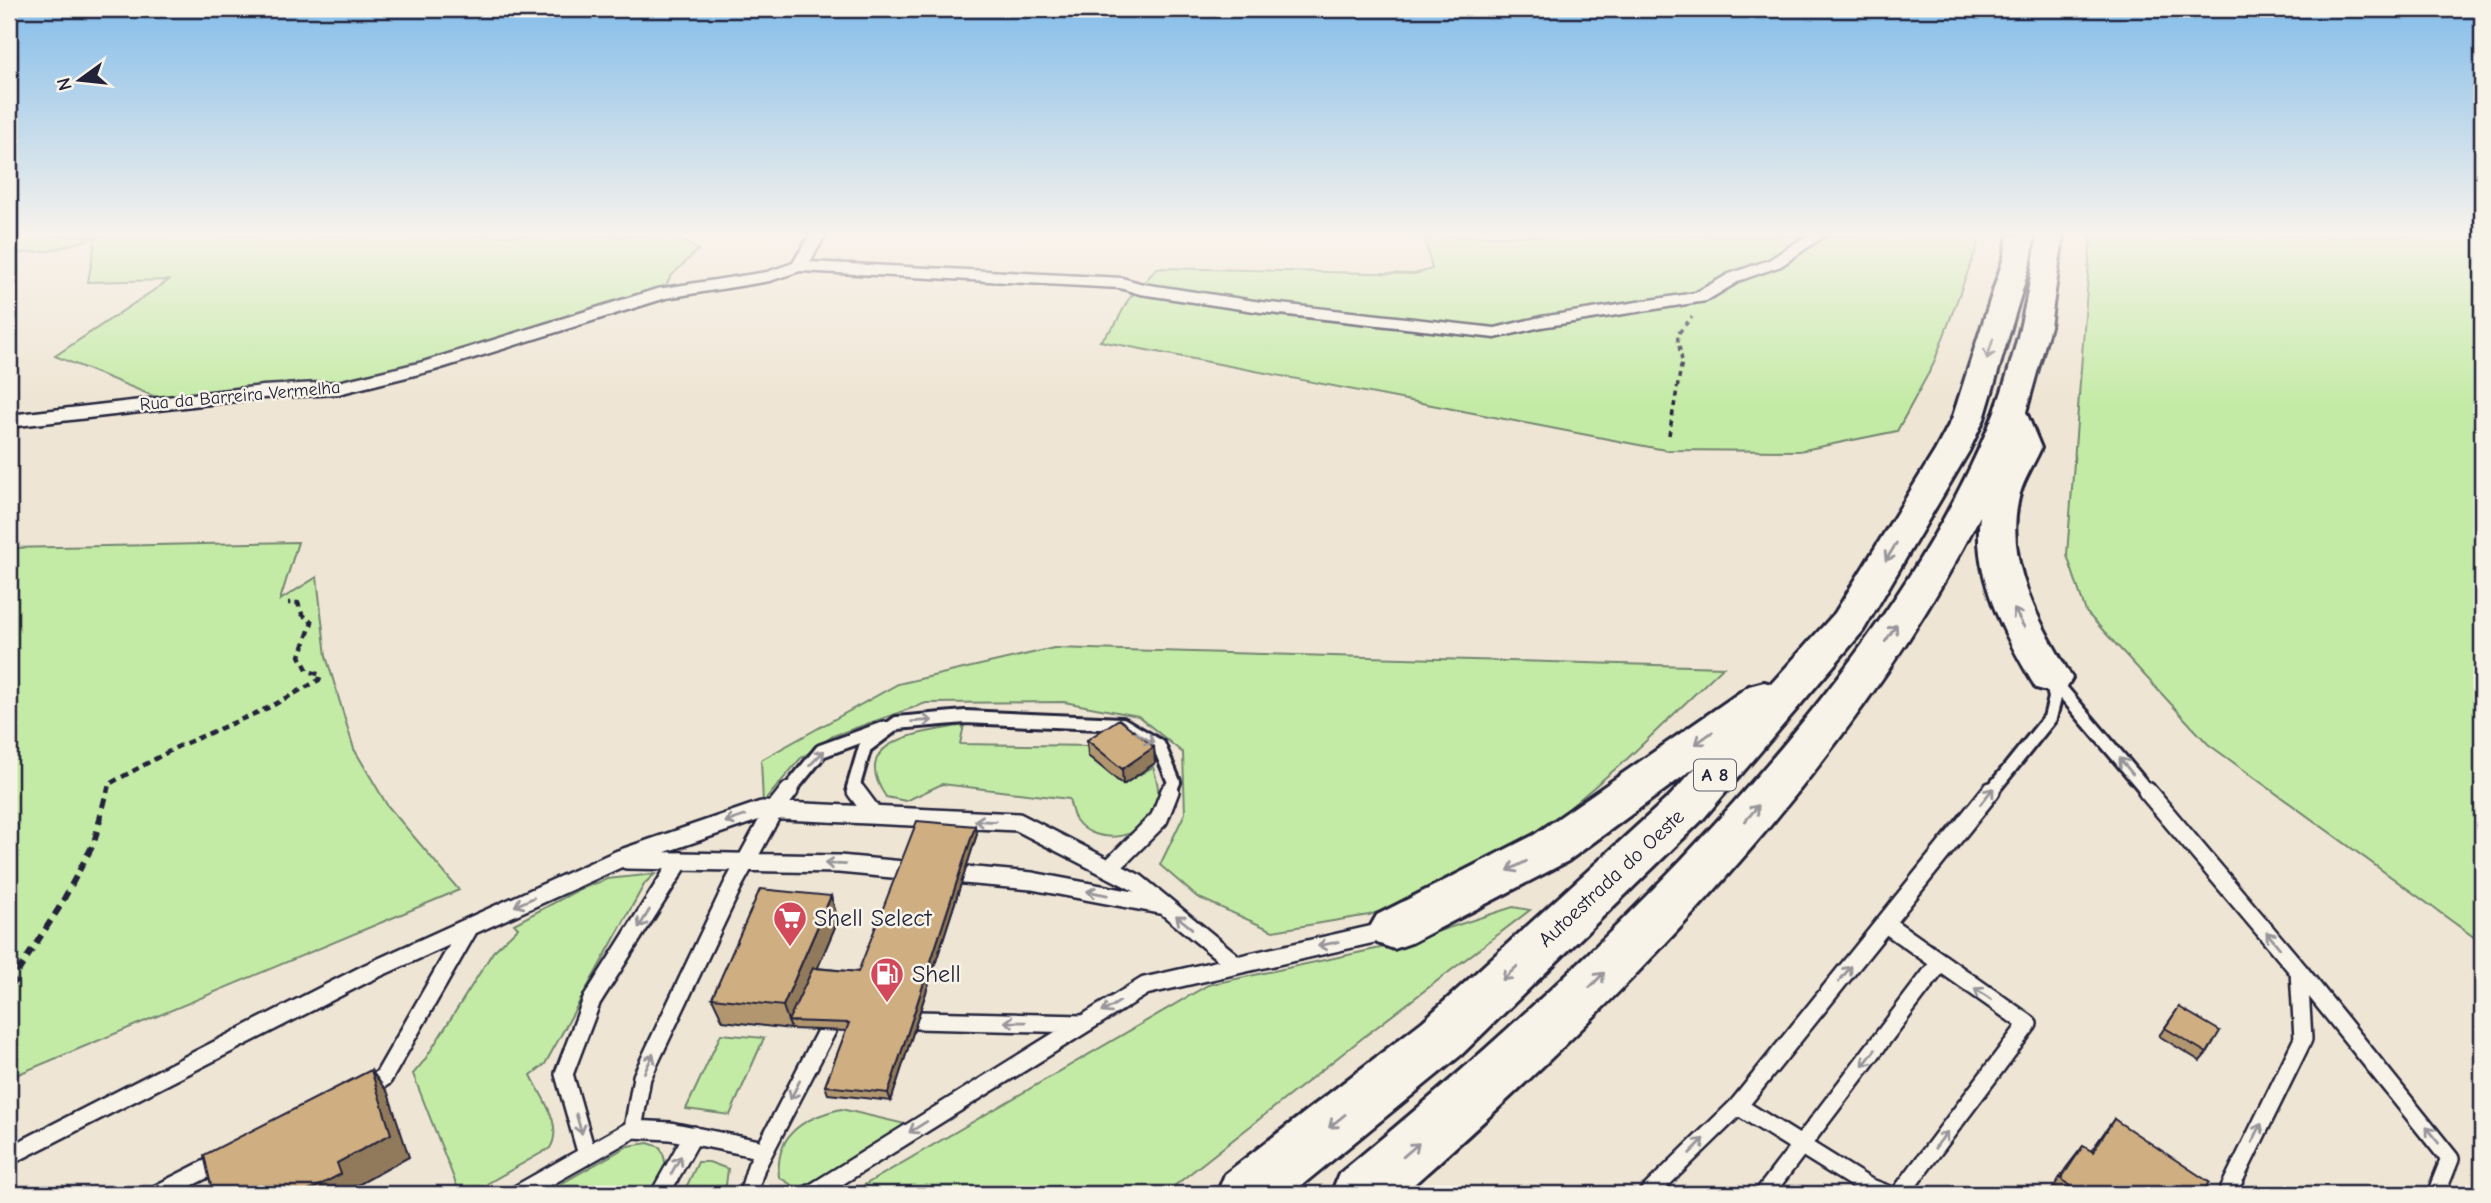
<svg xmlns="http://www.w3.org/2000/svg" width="2491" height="1203" viewBox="0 0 2491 1203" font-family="'Comic Neue',sans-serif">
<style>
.green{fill:#c4eba6;stroke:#738670;stroke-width:2}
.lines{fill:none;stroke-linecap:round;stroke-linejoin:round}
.service-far1-casing{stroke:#22223b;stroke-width:18}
.service-casing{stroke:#22223b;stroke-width:22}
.minor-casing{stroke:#22223b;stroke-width:5}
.motorway-casing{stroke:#22223b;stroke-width:6}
.path-far2{stroke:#22223b;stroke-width:3.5;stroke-dasharray:5 4.5;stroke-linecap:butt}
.path-far1{stroke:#22223b;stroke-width:4.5;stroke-dasharray:7 5;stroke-linecap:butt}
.path{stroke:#22223b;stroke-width:6;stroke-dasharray:10 7;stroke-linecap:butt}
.service-far1{stroke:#f7f3e8;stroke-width:12}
.service{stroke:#f7f3e8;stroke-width:17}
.minor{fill:#f7f3e8;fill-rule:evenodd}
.motorway{fill:#f7f3e8;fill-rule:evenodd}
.wall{fill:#b29670;stroke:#22223b;stroke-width:2}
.shaded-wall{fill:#917a5b;stroke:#22223b;stroke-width:2}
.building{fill:#cfae82;stroke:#22223b;stroke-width:2}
.oneway{stroke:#97959a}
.labels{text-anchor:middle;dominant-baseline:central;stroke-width:5;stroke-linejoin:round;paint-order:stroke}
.far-street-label{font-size:18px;fill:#22223b;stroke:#f7f3e8}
.shield{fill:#f7f3e8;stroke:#62616f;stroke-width:2}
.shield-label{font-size:19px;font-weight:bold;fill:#22223b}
.street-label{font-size:21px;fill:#22223b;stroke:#f7f3e8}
.near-poi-label{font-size:24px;fill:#22223b;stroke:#f7f3e8;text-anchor:start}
</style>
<rect width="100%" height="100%" fill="#efe5d4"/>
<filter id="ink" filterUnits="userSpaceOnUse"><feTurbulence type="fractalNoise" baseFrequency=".0143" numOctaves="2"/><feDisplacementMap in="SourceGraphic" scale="14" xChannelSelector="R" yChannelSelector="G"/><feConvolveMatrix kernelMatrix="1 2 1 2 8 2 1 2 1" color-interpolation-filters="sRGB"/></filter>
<g filter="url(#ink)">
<path class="green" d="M 9,236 L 676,236 L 698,250 L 670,277 L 663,293 L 338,388 L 168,402 L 55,356 L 169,280 L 88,282 L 96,237 L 49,251 L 9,254 Z
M 1424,236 L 1981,236 L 1933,365 L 1897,431 L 1799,451 L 1665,450 L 1100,341 L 1115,325 L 1128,300 L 1157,268 L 1414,274 L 1432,269 Z
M 2091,236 L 2482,236 L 2482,943 L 2208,744 L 2086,612 L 2067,555 Z
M 298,542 L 280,600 L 317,577 L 326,656 L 354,749 L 387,805 L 459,890 L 9,1078 L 9,548 Z
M 1054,648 L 1723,667 L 1627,759 L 1547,827 L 1453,886 L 1369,915 L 1273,931 L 1197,897 L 1160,865 L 1185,813 L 1183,753 L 1138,716 L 1064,702 L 926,703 L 833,736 L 800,759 L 763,803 L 761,760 L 898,684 Z
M 964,725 L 960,744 L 1093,746 L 1124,784 L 1153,767 C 1157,780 1160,791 1157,805 C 1151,839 1095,848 1076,820 C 1072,815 1071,805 1069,799 L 942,784 L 906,801 L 886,797 C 846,738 924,733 964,725 Z
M 655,874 L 645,883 L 545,1064 L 531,1075 C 541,1097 564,1125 550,1148 L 469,1194 L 460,1194 L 413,1074 L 424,1061 L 493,952 L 518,928 L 514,924 L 578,890 L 607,879 Z
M 1513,907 L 1530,910 L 1365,1036 L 1164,1194 L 849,1194 L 1208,985 L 1399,944 Z
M 721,1034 L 764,1038 L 730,1115 L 686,1109 Z
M 841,1109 L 918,1127 L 798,1189 L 779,1177 C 775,1134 803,1118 841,1109 Z
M 648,1143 L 660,1147 C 670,1167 666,1181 649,1194 L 543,1194 L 628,1146 Z
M 698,1162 L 709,1162 L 728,1169 L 726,1185 L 717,1194 L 683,1194 Z"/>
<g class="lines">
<g class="service-far1-casing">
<path id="service-far1" d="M 2053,680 L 2149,793
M 787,793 L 821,751 L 884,728
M 857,793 L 853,788 L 865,747 L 897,723 L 965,717 L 1122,724 L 1159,746 L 1174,782 L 1169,793
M 1990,793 L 2050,718 L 2055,698 L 2051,678"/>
</g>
<g class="service-casing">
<path id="service" d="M 856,791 L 874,815
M 2147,791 L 2299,971 L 2450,1159 L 2436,1194
M 627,860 L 839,864 L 903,870
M 1109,869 L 1159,819 L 1170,791
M 964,875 L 1032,881 L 1160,905
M 1886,924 L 2028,1024 L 1900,1194
M 917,1020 L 1083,1024
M 367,1087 L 383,1078 L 469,928
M 1738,1106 L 1868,1187 L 1887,1194
M 633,1129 L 642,1077 L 733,885 L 774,810 L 789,791
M 587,1155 L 564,1074 L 592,1000 L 680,861
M 9,1156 L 367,973 L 619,859 L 762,810 L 1018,822 L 1137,883 L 1237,965
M 157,1194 L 220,1162
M 518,1194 L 633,1129 L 670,1131 L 764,1150
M 660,1194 L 693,1135
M 748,1194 L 756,1167 L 827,1030
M 811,1194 L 1145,986 L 1387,931
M 1648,1194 L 1738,1106 L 1991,791
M 1764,1194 L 1939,964
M 2227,1194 L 2303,1039 L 2299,971"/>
</g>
<g class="minor-casing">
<path id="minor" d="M 809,236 L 825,236 L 810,262 L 1122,278 L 1143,284 L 1261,302 L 1495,328 L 1541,317 L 1695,293 L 1729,274 L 1769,260 L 1806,236 L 1824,236 L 1781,266 L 1741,280 L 1706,301 L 1541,327 L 1495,338 L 1261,312 L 1140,294 L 1120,288 L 800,271 L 770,281 L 666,298 L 435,370 L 338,394 L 263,398 L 9,427 L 9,415 L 263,386 L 338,382 L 423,362 L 657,289 L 767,272 L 793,263 Z"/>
</g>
<g class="motorway-casing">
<path id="motorway" d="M 2008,236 L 2034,236 L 2032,257 L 1984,419 L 1969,451 L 1863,631 L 1703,819 L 1461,1055 L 1291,1194 L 1217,1194 L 1225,1174 L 1423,1021 L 1671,795 L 1697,766 L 1568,861 L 1411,943 L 1394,949 L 1377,943 L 1369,929 L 1377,915 L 1534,835 L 1749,686 L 1764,682 L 1771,684 L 1835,613 L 1935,451 L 1952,419 L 2004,257 Z
M 2037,236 L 2063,236 L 2050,326 L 2026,412 L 2041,448 C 2033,466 2021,483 2018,502 C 2005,566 2041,625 2072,678 L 2066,688 L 2051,692 L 2036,688 C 2006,638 1972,577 1980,516 C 1848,774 1619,1004 1403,1194 L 1331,1194 L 1339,1174 C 1502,1040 1657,898 1792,735 C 1873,637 1948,530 1995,411 C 2016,355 2029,296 2037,236 Z"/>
</g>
<path class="path-far2" d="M 1669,435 L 1682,361 L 1677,335 L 1692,317"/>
<path class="path-far1" d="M 107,793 L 109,784 L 177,747 L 270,707 L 319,680 L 321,675 L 308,671 L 300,656 L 312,622 L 302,614 L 298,603 L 288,603"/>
<path class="path" d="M 9,985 L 17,980 L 19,970 L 59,908 L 94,843 L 107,791"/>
<use href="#service-far1" class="service-far1"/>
<use href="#service" class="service"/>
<use href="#minor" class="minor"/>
<use href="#motorway" class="motorway"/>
</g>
<path class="wall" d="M 1087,740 L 1154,747 L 1155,763 L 1123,785 L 1088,756 Z
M 977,834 L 891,1101 L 828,1094 L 825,1086 L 846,1031 L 791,1029 L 723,1021 L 712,998 L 838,920 L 817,968 L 858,972 Z
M 2179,1007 L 2207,1053 L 2200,1061 L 2159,1036 Z
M 2114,1119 L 2202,1194 L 2049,1194 L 2066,1168 L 2083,1146 L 2091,1151 Z"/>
<path class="shaded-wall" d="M 1154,747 L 1155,763 L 1123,785 L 1122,769 Z
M 975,826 L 977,834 L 891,1101 L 888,1093 Z
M 831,896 L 838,920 L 795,1022 L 788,1021 L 791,1029 L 783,1006 Z
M 371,1070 L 388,1093 L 409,1157 L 356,1186 L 359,1194 L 303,1194 L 337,1163 Z"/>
<path class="building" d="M 1119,719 L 1154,747 L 1122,769 L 1087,740 Z
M 917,821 L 975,826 L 888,1093 L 825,1086 L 849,1023 L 788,1021 L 813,968 L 858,972 Z
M 760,889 L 831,896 L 783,1006 L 712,998 Z
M 2179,1007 L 2220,1031 L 2207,1053 L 2165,1028 Z
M 371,1070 L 391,1134 L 337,1163 L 341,1174 L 303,1194 L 213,1194 L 204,1155 Z
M 2114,1119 L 2209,1182 L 2202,1194 L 2065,1194 L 2070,1186 L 2061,1179 L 2083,1146 L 2093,1152 Z"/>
<defs><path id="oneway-shaft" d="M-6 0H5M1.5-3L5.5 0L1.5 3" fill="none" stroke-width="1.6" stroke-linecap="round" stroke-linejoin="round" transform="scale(1.75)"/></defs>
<g class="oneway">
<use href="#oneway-shaft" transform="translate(1990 349) rotate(107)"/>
<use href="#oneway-shaft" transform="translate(1891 552) rotate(121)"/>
<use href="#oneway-shaft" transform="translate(2019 618) rotate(-119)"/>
<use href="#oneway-shaft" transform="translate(1891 633) rotate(-56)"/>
<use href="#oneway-shaft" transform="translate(922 721) rotate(-4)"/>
<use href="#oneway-shaft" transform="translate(1145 738) rotate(31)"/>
<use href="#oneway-shaft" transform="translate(1704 738) rotate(144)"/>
<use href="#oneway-shaft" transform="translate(817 758) rotate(-46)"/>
<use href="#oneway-shaft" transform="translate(2126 766) rotate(-130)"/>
<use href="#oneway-shaft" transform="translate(1987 796) rotate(-51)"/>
<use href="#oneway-shaft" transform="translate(1752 813) rotate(-50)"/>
<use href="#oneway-shaft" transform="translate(735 819) rotate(161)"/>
<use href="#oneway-shaft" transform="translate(985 821) rotate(-177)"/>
<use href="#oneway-shaft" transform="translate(835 864) rotate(-177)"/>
<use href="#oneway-shaft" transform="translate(1517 866) rotate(153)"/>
<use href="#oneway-shaft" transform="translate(1097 893) rotate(-169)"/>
<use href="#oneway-shaft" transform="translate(524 902) rotate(156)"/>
<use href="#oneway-shaft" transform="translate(644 919) rotate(121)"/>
<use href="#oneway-shaft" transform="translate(1184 922) rotate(-141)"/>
<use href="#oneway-shaft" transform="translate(2273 940) rotate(-130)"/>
<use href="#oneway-shaft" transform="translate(1328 944) rotate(167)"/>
<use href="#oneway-shaft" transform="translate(1510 973) rotate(137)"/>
<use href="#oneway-shaft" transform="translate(1845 974) rotate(-51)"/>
<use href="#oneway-shaft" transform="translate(1597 980) rotate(-46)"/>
<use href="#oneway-shaft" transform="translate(1983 994) rotate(-146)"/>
<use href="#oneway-shaft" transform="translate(1111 1007) rotate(148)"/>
<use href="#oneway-shaft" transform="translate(1015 1022) rotate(-179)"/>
<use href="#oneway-shaft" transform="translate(1869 1058) rotate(127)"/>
<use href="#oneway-shaft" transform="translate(649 1063) rotate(-64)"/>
<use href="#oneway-shaft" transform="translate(795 1090) rotate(117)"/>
<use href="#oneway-shaft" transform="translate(1337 1121) rotate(141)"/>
<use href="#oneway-shaft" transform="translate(579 1124) rotate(74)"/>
<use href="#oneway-shaft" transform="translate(918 1127) rotate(148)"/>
<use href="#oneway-shaft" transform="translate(2257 1133) rotate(-64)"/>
<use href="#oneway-shaft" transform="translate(2432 1135) rotate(-129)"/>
<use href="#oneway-shaft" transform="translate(1941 1140) rotate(-53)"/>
<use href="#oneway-shaft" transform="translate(1697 1146) rotate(-45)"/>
<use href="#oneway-shaft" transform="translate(1411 1150) rotate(-41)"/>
<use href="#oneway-shaft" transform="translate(676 1165) rotate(-61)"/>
</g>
</g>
<linearGradient id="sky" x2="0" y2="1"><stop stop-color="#84bdea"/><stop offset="0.58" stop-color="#f8f3ec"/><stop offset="1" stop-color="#f8f3ec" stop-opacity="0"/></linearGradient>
<rect width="2491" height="404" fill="url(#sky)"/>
<defs>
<g id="supermarket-pin" transform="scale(1.75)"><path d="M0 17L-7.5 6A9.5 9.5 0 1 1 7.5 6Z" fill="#d1495b" stroke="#f7f3e8"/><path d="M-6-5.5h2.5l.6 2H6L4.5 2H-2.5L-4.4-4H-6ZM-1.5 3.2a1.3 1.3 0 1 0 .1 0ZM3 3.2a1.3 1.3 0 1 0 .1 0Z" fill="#fff"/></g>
<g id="fuel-pin" transform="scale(1.75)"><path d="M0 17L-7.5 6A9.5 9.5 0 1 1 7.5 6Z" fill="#d1495b" stroke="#f7f3e8"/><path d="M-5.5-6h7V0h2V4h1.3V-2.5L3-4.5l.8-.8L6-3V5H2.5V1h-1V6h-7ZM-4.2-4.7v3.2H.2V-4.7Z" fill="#fff"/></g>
</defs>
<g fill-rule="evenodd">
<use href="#supermarket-pin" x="790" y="918"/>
<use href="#fuel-pin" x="887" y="974"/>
</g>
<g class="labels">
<g class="far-street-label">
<text transform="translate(240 396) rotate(-5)">Rua da Barreira Vermelha</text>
</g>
<rect class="shield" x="1694" y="759.5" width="42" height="31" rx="5"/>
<g class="shield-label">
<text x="1715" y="775">A 8</text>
</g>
<g class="street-label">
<text transform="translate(1611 878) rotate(-43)">Autoestrada do Oeste</text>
</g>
<g class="near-poi-label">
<text x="814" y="918">Shell Select</text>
<text x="912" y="974">Shell</text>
</g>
</g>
<rect width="2491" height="1203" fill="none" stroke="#f7f3e8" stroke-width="35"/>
<rect x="18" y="18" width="2456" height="1168" fill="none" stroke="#22223b" stroke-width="2.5" filter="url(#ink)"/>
<g transform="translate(80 80) rotate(255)" stroke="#f7f3e8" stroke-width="5" paint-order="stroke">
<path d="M0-5L12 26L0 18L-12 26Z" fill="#22223b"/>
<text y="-10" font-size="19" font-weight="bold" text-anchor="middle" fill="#22223b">N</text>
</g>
</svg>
